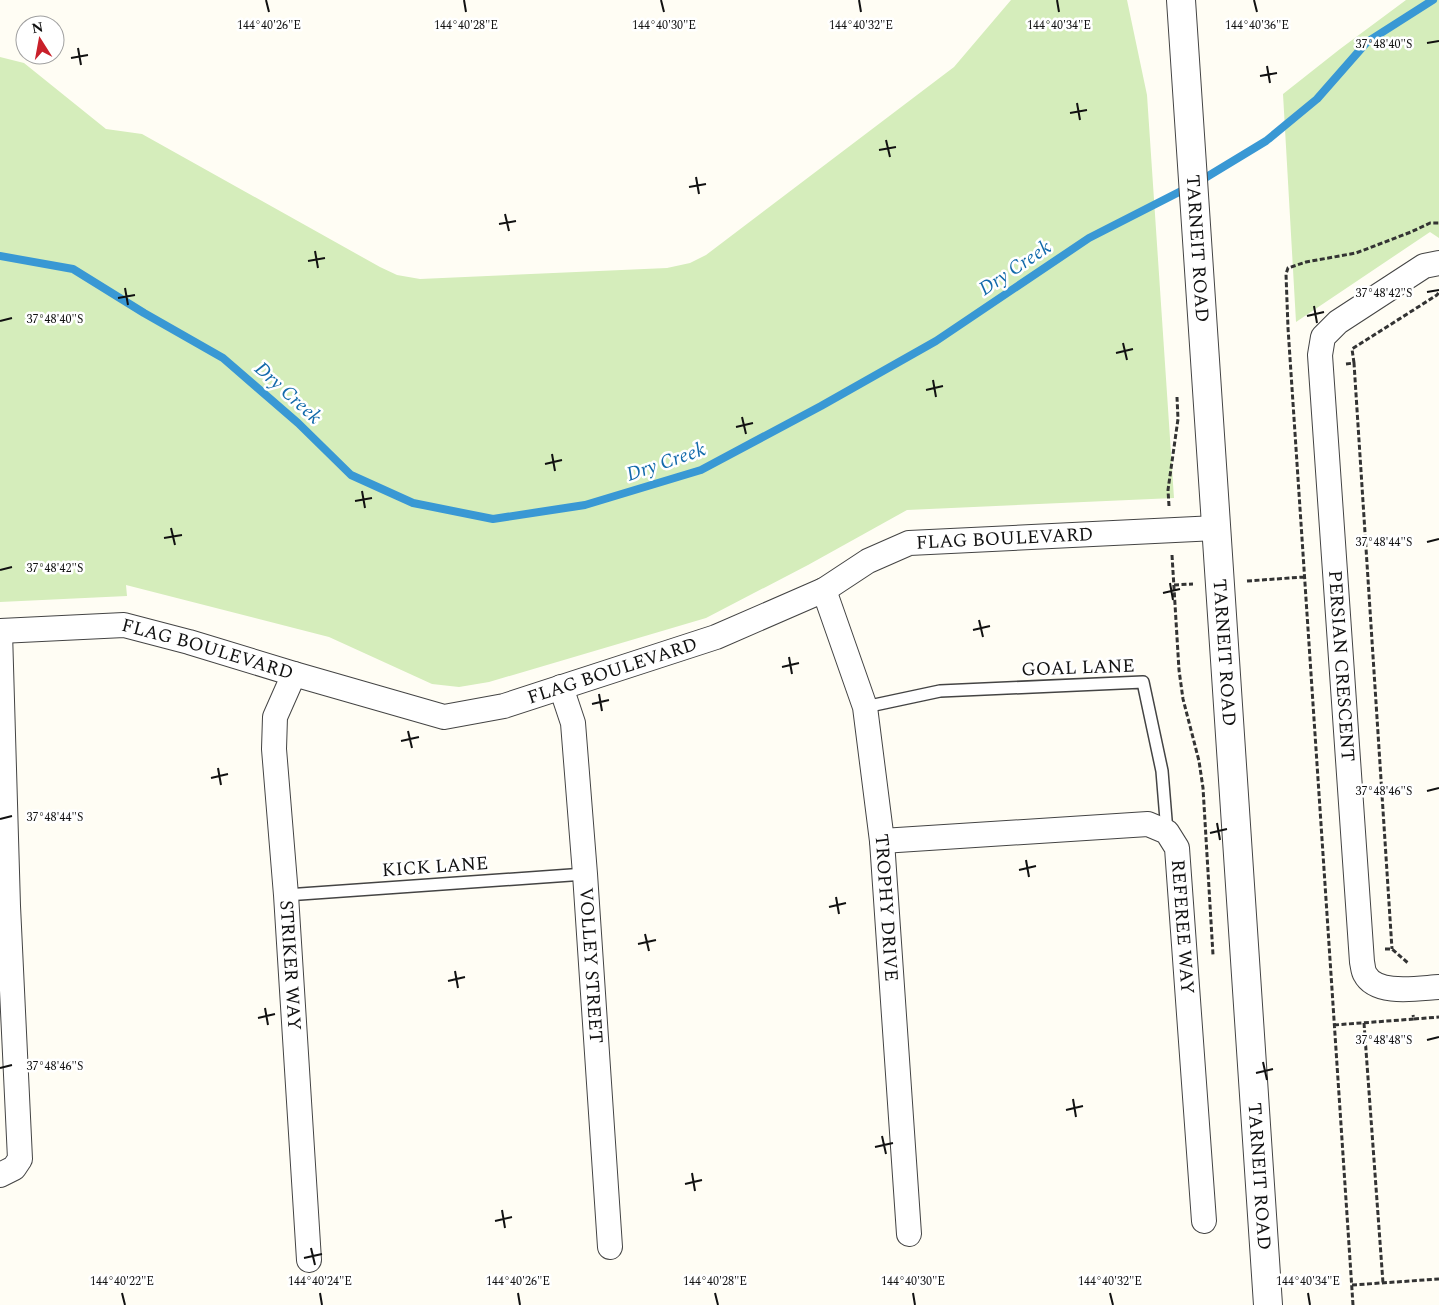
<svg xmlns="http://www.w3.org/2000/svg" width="1439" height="1305" viewBox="0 0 1439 1305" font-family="Spectral,serif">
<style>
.green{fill:#d5edbb}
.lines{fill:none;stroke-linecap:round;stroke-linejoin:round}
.stream{stroke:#3998d4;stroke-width:8}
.service-casing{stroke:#444;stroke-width:14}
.minor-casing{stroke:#444;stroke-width:26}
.tertiary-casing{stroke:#444;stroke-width:30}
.path{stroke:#333;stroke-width:3;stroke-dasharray:5 2.5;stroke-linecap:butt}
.service{stroke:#fff;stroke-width:11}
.minor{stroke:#fff;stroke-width:24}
.tertiary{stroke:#fff;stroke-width:28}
.ticks{fill:none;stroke:#111;stroke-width:2}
.labels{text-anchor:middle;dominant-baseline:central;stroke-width:5;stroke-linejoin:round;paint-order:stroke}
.street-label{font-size:19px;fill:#111;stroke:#fff}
.water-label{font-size:20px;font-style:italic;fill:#126aab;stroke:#fff}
.ticks-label{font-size:12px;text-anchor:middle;fill:#111;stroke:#fff;stroke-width:5;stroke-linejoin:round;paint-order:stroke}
</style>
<rect width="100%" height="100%" fill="#fffdf4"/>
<path class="green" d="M 1011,0 L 1127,0 L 1147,95 L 1174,498 L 907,510 L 808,565 L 706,618 L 489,682 L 459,687 L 432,684 L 329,637 L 126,585 L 127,596 L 0,602 L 0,57 L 24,63 L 106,129 L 142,134 L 380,267 L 397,275 L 420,279 L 667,268 L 690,263 L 706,255 L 954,67 Z
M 1406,0 L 1439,0 L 1439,238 L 1430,232 L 1296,322 L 1283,94 L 1340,49 Z"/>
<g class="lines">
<path class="stream" d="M 1200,181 L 1266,141 L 1317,99 L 1367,42 L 1433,0
M 0,256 L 73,269 L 144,313 L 223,358 L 298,423 L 351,475 L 413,503 L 493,519 L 585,505 L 701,470 L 821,406 L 936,341 L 1089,238 L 1187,188"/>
<g class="service-casing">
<path id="service" d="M 865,707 L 940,691 L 1143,682 L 1162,771 L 1167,832
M 286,895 L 585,874"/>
</g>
<g class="minor-casing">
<g id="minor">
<path id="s1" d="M 1439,263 L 1424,266 L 1338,322 L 1323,337 L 1320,355 L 1362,962 C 1363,966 1363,971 1365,974 C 1376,996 1419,988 1439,987"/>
<path id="s2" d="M 824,590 L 865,707 L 882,841 L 909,1234"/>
<path id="s3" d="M 0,631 L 124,625 L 189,642 L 294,674 L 444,717 L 504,706 L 716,637 L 824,590 L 868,561 L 909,543 L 1216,528"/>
<path d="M 0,632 L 8,906 L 20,1159 L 14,1168 L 0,1175"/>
<path id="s4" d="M 294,674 L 275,717 L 274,749 L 286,895 L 309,1260"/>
<path id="s5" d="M 561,687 L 573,723 L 585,874 L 610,1247"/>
<path id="s6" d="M 882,841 L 1148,824 L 1167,832 L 1177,848 L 1204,1221"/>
</g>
</g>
<g class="tertiary-casing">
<g id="tertiary">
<path id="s7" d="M 1181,0 L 1268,1305"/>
</g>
</g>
<path class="path" d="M 1354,363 L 1352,349 L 1437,295 L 1439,292
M 1346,364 L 1354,363 L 1392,949
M 1169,506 L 1168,490 L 1178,419 L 1177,397
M 1172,555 L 1179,670 L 1183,699 L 1199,761 L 1203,788 L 1213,955
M 1247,581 L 1304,577
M 1174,585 L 1193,584
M 1385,949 L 1392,949 L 1408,963
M 1414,1019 L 1439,1017
M 1364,1023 L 1383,1283
M 1334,1025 L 1414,1019 L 1413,1015
M 1352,1285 L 1439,1279
M 1353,1305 L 1288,328 L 1286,274 L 1288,268 L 1306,262 L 1356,253 L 1411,232 L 1430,223 L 1439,223"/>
<use href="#service" class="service"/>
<use href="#minor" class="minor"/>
<use href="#tertiary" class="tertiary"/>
</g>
<path class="ticks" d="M 266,0 L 269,12M 464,0 L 466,12M 661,0 L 664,12M 859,0 L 861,12M 1057,0 L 1059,12M 1254,0 L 1257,12M 1427,43 L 1439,41M 78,48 L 81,65M 71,58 L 88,55M 1267,66 L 1270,83M 1260,76 L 1277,73M 1077,103 L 1080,120M 1070,113 L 1087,110M 886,140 L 890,157M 879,150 L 896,147M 696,177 L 699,194M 689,187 L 706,184M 505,214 L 509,231M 499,224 L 516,221M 315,251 L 318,268M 308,261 L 325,258M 125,288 L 128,305M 1427,292 L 1439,290M 118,298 L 135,295M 1314,306 L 1317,323M 1307,316 L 1324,312M 0,321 L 12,318M 1123,343 L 1127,360M 1116,353 L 1133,349M 933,380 L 936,397M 926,390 L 943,386M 742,417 L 746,434M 736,427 L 753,423M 552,454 L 555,471M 545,464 L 562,460M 362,491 L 365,508M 355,501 L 372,498M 171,528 L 175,545M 164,538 L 182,535M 1427,542 L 1439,539M 0,570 L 12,567M 1170,583 L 1173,600M 1163,593 L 1180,589M 979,620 L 983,637M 973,630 L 990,626M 789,657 L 792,674M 782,667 L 799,663M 599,694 L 602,711M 592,704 L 609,700M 408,731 L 412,748M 401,741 L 419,737M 218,768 L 221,785M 211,778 L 228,774M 1427,791 L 1439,788M 0,819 L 12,816M 1217,823 L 1220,840M 1210,833 L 1227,829M 1026,860 L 1029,877M 1019,870 L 1036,866M 836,897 L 839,914M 829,907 L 846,903M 645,934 L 649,951M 638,944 L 656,940M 455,971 L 458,988M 448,981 L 465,977M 265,1008 L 268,1025M 258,1018 L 275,1014M 1427,1040 L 1439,1037M 1263,1062 L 1267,1080M 0,1068 L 12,1065M 1256,1073 L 1273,1069M 1073,1099 L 1076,1117M 1066,1110 L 1083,1106M 882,1136 L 886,1154M 875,1147 L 893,1143M 692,1173 L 695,1191M 685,1184 L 702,1180M 502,1210 L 505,1228M 495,1221 L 512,1217M 311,1248 L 315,1265M 304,1258 L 322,1254M 122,1293 L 125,1305M 320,1293 L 322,1305M 518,1293 L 520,1305M 715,1293 L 718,1305M 913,1293 L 915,1305M 1110,1293 L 1113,1305M 1308,1293 L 1310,1305"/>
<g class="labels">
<g class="street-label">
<text stroke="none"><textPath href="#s7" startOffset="249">TARNEIT ROAD</textPath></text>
<text stroke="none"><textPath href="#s3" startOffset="1052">FLAG BOULEVARD</textPath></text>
<text stroke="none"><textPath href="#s3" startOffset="211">FLAG BOULEVARD</textPath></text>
<text stroke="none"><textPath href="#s7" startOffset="654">TARNEIT ROAD</textPath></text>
<text stroke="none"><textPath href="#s1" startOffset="469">PERSIAN CRESCENT</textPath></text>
<text transform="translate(1078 668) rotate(-2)">GOAL LANE</text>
<text stroke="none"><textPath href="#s3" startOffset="632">FLAG BOULEVARD</textPath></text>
<text transform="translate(435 867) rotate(-4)">KICK LANE</text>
<text stroke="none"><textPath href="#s2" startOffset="326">TROPHY DRIVE</textPath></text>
<text stroke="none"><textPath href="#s6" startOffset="385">REFEREE WAY</textPath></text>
<text stroke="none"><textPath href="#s4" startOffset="296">STRIKER WAY</textPath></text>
<text stroke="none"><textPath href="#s5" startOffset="281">VOLLEY STREET</textPath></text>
<text stroke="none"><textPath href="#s7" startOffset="1179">TARNEIT ROAD</textPath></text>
</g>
<g class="water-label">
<text transform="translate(1015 268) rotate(-34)">Dry Creek</text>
<text transform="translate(288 393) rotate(42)">Dry Creek</text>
<text transform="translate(666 462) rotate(-19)">Dry Creek</text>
</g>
</g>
<g class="ticks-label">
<text x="861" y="29">144°40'32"E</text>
<text x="1059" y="29">144°40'34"E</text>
<text x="269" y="29">144°40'26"E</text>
<text x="466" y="29">144°40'28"E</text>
<text x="664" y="29">144°40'30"E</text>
<text x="1257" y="29">144°40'36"E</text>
<text x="1384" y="48">37°48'40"S</text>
<text x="1384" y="297">37°48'42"S</text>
<text x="55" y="323">37°48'40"S</text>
<text x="1384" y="546">37°48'44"S</text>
<text x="55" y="572">37°48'42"S</text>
<text x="1384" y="795">37°48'46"S</text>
<text x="55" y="821">37°48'44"S</text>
<text x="1384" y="1044">37°48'48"S</text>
<text x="55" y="1070">37°48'46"S</text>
<text x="122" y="1285">144°40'22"E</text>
<text x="320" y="1285">144°40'24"E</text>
<text x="518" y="1285">144°40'26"E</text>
<text x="715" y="1285">144°40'28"E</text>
<text x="913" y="1285">144°40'30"E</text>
<text x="1110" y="1285">144°40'32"E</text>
<text x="1308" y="1285">144°40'34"E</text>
</g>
<g transform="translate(40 40) rotate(349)"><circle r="24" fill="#ffffff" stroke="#a0a0a0"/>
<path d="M0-4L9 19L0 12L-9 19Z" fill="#c9202a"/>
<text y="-8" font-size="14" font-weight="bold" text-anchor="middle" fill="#111111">N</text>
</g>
</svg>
